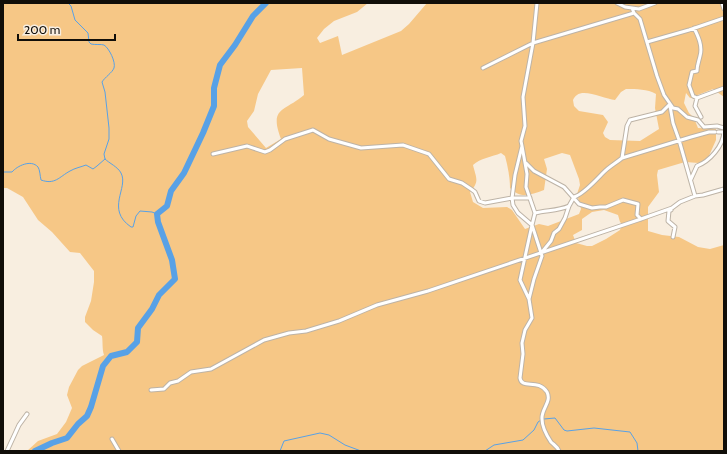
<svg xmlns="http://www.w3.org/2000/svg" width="727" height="454" viewBox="0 0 727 454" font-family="Cabin,sans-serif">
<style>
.green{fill:#f6c786;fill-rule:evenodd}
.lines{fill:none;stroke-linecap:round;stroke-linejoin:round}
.stream{stroke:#58a1e6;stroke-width:1}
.river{stroke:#58a1e6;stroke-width:6}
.street-casing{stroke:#bdb3a6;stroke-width:5}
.street{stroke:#fff;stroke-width:3}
</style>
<rect width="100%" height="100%" fill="#f8eee0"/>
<path class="green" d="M 3,3 L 368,3 L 357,12 L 334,21 L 324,29 L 317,38 L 320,43 L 338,36 L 342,55 L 401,31 L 409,24 L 427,3 L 724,3 L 724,97 L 713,89 L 690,98 L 686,93 L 684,103 L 689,113 L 694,118 L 698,128 L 716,129 L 716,140 L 708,158 L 699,163 L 685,162 L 658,170 L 657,175 L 659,192 L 648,207 L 648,231 L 662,235 L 679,237 L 698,247 L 710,249 L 724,245 L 724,451 L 27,451 L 38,441 L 57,434 L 66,422 L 72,408 L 67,395 L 69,387 L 78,370 L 82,366 L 104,355 C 102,349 103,343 102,336 L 93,330 L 85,322 L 85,317 L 91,301 L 94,282 L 94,271 L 80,253 L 70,252 L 52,232 L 38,220 L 23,197 L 7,188 L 3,188 ZM 302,68 L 304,95 C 284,112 269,107 281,139 L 266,148 L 248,127 L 247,121 L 254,111 L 258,94 L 271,70 ZM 626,89 C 637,89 647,89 656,94 L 655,108 L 659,129 L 640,141 L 610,140 L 605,137 L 603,133 L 608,122 L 603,115 L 579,111 L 574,106 L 573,100 C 574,98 575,96 577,95 C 585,89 605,99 615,100 L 621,92 ZM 501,153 L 505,156 C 508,167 510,178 510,188 C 521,199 530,195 544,190 L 547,169 L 544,159 L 562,153 L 570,155 L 579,179 L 580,185 L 577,194 L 581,209 L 579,214 L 548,226 L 539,224 L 525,229 L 512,210 L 507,207 L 483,208 L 473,202 L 470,192 C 480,181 476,178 473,165 C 480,158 492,157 501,153 ZM 604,210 L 618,215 L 620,222 L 622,224 L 620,230 L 606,239 L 592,246 L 587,246 L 576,243 L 573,235 L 582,230 L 582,219 L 592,212 Z"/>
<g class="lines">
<path class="stream" d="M 68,3 L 71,6 L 75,20 L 88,33 L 89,42 L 91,44 C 95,45 101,44 104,45 C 109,48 116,62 114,68 C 112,73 105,77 102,82 L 105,92 L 109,128 L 109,139 L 104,154 L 105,159 C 109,163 118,167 121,173 C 129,188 105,209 131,227 L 133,227 L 136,216 L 140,211 L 152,212 L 157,214
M 3,172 L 12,172 C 17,166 31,159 38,167 C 40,170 40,176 41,180 C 55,185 59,177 70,171 C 75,168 81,167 86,165 L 93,169 L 97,166 L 105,159
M 544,419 L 555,418 L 564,430 L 567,431 L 594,428 L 630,432 L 637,443 L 638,451
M 280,451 L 284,441 L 320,433 L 329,435 L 345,445 L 361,451 L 399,451
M 485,451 L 494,445 L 523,440 L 534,430 L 538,422 L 541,420"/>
<path class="river" d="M 35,451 L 52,443 L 67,438 L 78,424 L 87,416 L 91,407 L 103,366 L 111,356 L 127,352 L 137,342 L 138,328 L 152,309 L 159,295 L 175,279 L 172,260 L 158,222 L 157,214 L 167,206 L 171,191 L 184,173 L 203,133 L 214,106 L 214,88 L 220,65 L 235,45 L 253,16 L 266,3"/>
<g class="street-casing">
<path id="street" d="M 617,3 L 625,7 L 632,8 L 634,13 L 640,19 L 657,76 L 664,95 L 673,108 L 678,109 L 687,117 L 698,120 L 704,127 L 717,126 L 724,128
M 722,3 L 724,9
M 632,8 L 639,9 L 655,3
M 694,28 C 698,36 703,46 700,56 C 699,61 697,65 697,71 L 692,72 L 689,85 L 693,96 L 697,98 L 695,106 L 701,117
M 647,42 L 689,30 L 724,18
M 483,68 L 533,43 L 634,13
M 697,98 L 724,88
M 670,106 L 673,123 L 679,140 L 695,196
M 522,146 L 527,174 L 526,187 L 535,213 L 532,225 L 542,256 L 534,279 L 529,299 L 532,318 L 525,330 L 522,343 L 523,354 L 520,378 C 522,390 538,378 547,392 C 552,402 541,409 542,419 C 542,426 547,436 551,442 C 554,445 557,446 559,451
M 213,154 L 247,146 L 265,152 L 270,150 L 285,139 L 313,130 L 329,139 L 361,148 L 403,145 L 429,154 L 449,179 L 462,183 L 471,189 L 475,192 L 479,201 L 485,203 L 512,198 L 530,198
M 622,158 L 691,137 L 709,132 L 715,132
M 526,163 L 534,171 L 564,187 L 579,204 L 592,208 L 600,207 L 606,207 L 623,200 L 638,204 L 637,215 L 641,219
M 691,179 L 697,166 C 710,161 723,146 724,132 L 718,132
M 671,210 L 669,211 L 668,221 L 675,227 L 673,237
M 535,213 C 547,210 558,211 569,206
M 542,252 L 551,241 L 554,233 L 559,229 L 565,218 L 569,206 L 574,197 C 583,195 597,179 604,172 C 609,167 616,163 622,158 L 627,126 L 630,120 L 662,112 L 670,104
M 529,299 L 520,280 L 532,225 L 518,213 L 513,205 L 512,198 L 515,175 L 522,146 L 521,141 L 525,126 L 523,97 L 533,43 L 537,3
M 151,390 L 164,389 L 170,383 L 178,381 L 191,372 L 211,369 L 264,340 L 289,333 L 306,331 L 339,321 L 377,305 L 428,291 L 641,219 L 672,208 L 680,202 L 695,196 L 703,195 L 724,189
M 112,439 L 119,451
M 7,451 L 19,425 L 27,414"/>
</g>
<use href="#street" class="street"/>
</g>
<rect width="727" height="454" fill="none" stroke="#110e09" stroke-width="8"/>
<path d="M18 34v6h97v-6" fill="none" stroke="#110e09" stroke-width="2"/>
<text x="24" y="34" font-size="12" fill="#110e09" stroke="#f8eee0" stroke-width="3" paint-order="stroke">200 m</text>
</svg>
